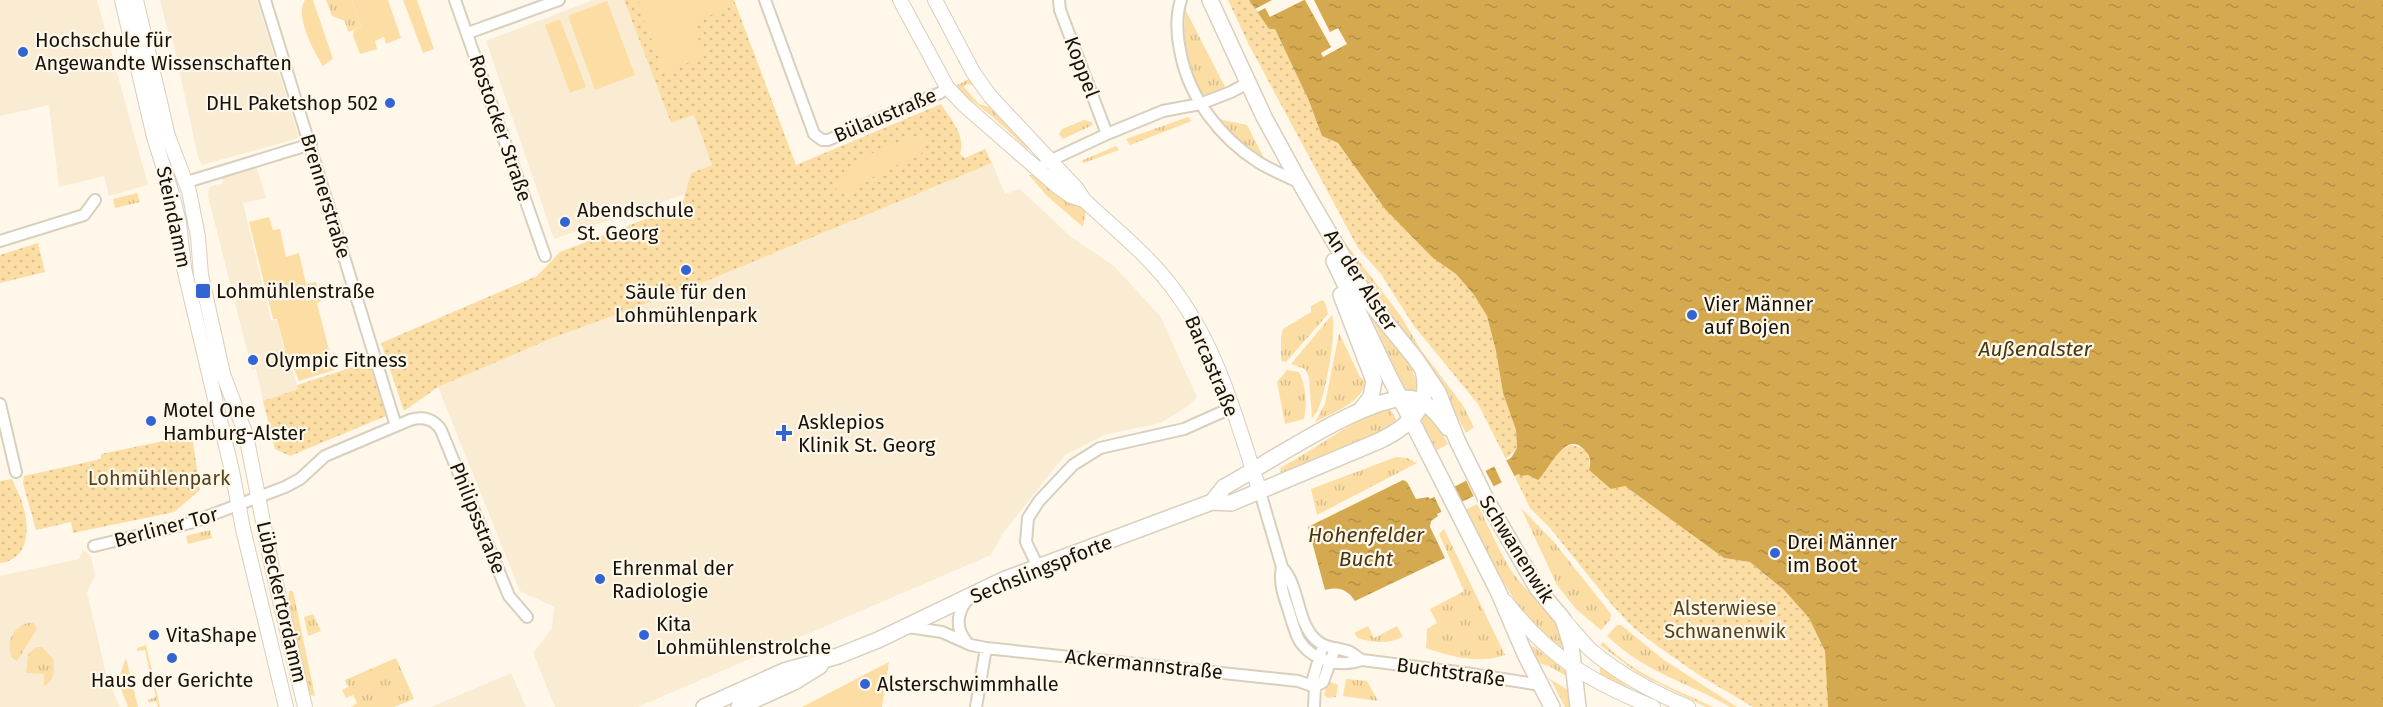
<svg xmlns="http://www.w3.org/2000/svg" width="2383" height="707" viewBox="0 0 2383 707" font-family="'Fira Sans',sans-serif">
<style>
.built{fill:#f9ecd3}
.grass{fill:url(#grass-tufts)}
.park{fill:url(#park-dots)}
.garden{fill:#fcdea4}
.water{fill:url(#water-ripples)}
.pier{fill:#fff7e9}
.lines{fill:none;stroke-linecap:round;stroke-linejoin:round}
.street-casing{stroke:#d8cfbd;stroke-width:14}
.secondary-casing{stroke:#d8cfbd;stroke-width:16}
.primary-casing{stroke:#d8cfbd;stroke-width:18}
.street{stroke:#fff;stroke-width:10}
.secondary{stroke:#fff;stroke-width:14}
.primary{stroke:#fff;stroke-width:15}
.poi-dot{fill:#3364d4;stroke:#fff7e9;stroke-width:2}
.labels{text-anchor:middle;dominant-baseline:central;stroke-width:4.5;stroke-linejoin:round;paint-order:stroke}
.poi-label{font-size:20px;fill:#15120b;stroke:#fff7e9;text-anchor:start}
.street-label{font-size:20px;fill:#15120b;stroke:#fff7e9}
.park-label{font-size:20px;fill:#54421d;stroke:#fff7e9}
.water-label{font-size:21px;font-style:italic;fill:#493710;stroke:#fff7e9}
</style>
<defs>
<pattern id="grass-tufts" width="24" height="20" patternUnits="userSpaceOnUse" patternTransform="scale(1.5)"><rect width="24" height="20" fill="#fcdea4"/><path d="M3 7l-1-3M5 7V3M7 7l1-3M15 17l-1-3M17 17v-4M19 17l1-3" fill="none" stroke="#d7bd8c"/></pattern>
<pattern id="park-dots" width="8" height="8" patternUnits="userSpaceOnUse" patternTransform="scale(1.5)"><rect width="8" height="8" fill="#fcdea4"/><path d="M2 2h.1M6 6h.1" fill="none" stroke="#d7bd8c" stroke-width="1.8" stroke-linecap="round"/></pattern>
<pattern id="water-ripples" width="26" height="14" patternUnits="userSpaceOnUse" patternTransform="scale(1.5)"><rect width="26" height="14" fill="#d4a94f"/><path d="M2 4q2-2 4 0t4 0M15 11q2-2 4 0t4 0" fill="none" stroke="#b59044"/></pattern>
</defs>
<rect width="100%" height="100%" fill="#fff7e9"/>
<path class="built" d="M 0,0 L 97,0 L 148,185 L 109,196 L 104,176 L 59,187 L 49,105 L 0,116 Z
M 160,0 L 257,0 L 299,138 L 202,165 L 198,157 L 171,32 L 168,32 Z
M 593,0 L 624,0 L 671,123 L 694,115 L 712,165 L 691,173 L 685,194 L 554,239 L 486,41 Z
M 992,163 L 1005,194 L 1020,189 L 1071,237 L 1114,266 L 1160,316 L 1197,397 L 1187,407 L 1160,423 L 1104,435 L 1065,455 L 1003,533 L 991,555 L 638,707 L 555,707 L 533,653 L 552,628 L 554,607 L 520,591 L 438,387 L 550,339 L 704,282 Z
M 257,168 L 266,198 L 243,203 L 271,320 L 277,320 L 284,350 L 280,358 L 270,362 L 273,369 L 291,365 L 298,389 L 263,401 L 256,369 L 252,370 L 208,196 L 209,187 L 223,183 L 222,178 Z
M 83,550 L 91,556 L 95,576 L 87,592 L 107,678 L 120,707 L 0,707 L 0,576 L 79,559 Z
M 511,673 L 526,707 L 431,707 Z"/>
<path class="grass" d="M 326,0 L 352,0 L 361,27 L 348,32 L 345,21 L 332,16 Z
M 1185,9 L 1225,87 L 1204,96 L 1196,85 L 1184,39 Z
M 972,77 L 974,81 L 973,85 L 966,84 L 964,87 L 979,104 L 989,107 L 1031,148 L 1027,149 L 993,117 L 954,87 Z
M 1188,117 L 1192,121 L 1130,145 L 1126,139 Z
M 1218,119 L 1247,125 L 1266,162 L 1231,134 Z
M 1084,120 L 1092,122 L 1093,125 L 1063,139 L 1059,134 L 1062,129 Z
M 1116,146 L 1119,150 L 1084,163 L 1081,161 Z
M 1029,175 L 1037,175 L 1086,210 L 1083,227 L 1046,195 Z
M 137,193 L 140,202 L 115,208 L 113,199 Z
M 1346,244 L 1400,315 L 1421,350 L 1462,404 L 1474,427 L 1466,433 L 1445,393 L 1360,276 L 1344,245 Z
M 1322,300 L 1325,302 L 1328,314 L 1286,362 L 1281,361 L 1281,338 L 1283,329 L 1311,312 L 1311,306 Z
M 1369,312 C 1383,330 1421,368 1416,391 L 1405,390 Z
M 1332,315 C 1337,331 1326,390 1319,407 C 1318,411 1314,415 1312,419 L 1309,377 L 1305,369 L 1291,364 Z
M 1339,333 L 1360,377 L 1366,381 C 1362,403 1334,412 1315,422 L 1325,404 Z
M 1287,370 L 1299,372 C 1306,385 1307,404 1304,419 L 1285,424 L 1277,382 Z
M 1386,407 L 1390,409 L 1396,419 L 1395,424 L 1391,428 L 1281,473 L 1280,468 C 1316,449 1350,422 1386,407 Z
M 1427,412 L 1436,422 L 1448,444 L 1436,451 L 1421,422 Z
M 1396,457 L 1407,458 L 1417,463 L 1317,515 L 1311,489 Z
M 1477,504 C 1488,525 1498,549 1511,570 C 1525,593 1567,622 1563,650 C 1527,638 1483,544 1465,510 Z
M 1521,508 L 1554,542 L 1611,614 L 1610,620 L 1601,630 L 1576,609 L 1557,585 Z
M 1444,529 L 1505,655 C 1480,664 1451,657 1426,648 L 1427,629 L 1437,623 L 1430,609 L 1464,591 L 1439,534 Z
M 210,530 L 212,538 L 188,544 L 186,536 Z
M 289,591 L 293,591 L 315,696 L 310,695 L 288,601 Z
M 313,614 L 321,631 L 308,636 L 304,617 Z
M 27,623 L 34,623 L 37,629 L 17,661 L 12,658 C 6,642 12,629 27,623 Z
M 1617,625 L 1621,625 L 1664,660 L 1737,707 L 1730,707 C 1686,681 1647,674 1607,636 Z
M 1368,626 L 1374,638 L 1397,626 L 1403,637 C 1388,644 1373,643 1358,638 L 1354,633 Z
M 1603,642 C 1633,674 1675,689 1713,707 L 1706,707 L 1639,674 L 1600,645 Z
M 146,645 L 160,707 L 158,707 L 156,701 L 149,703 L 148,700 L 156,697 L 151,678 L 144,679 L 143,676 L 150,674 L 145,650 L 137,651 L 137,648 Z
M 1531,646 L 1535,647 L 1565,671 L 1566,676 L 1549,666 L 1535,662 L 1529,647 Z
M 36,647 L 42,647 L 53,659 C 55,669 55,681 44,686 L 44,674 L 26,673 L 28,655 Z
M 126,658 L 138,707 L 128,707 C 119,682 116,684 126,658 Z
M 396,658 L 414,699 L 394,707 L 351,707 L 357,703 L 353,695 L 346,698 L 342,690 L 348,687 L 345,680 Z
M 1600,667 L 1633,690 L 1633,692 L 1600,676 Z
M 1545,676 L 1568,690 L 1571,707 L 1565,707 L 1552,682 Z
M 1346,679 L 1367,681 L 1378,701 L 1343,696 Z
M 1328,681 L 1338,685 L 1336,697 L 1328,698 L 1324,695 Z"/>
<path class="park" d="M 624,0 L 734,0 L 796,165 L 941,104 C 951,120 966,135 960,154 L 965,158 L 985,149 L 992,163 L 704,282 L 550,339 L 438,387 L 404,411 L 381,343 L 537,276 L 560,252 L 682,205 L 691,173 L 712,165 L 694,115 L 671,123 Z
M 1228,0 L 1249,0 L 1269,29 L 1275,29 L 1309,101 L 1322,136 L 1338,143 L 1385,209 L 1433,258 L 1456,274 L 1474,295 L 1487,316 L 1496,351 L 1503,393 L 1516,430 L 1517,448 L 1506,459 L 1478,404 L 1414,326 L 1381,274 L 1358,248 L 1248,43 Z
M 38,243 L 45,272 L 0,283 L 0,255 Z
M 369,362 L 386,416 L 290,456 L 275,449 L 263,401 L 298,389 L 297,385 Z
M 192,435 L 200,490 L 174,512 L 73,533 L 71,522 L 36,530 L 23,483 L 24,476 L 101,459 L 101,454 Z
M 1570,445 C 1585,446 1592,455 1589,470 L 1625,486 L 1724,558 L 1750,562 L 1784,590 L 1809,618 L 1825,651 L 1828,707 L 1753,707 L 1702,677 L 1660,648 L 1634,628 L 1613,606 L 1550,528 L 1530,508 L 1515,477 L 1519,474 L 1541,477 L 1558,452 Z
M 12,479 C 15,488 21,496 23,506 C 30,528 29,560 0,563 L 0,481 Z"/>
<path class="garden" d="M 305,0 L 313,0 L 333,59 L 323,66 C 314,52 294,15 305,0 Z
M 352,0 L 388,0 L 401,38 L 386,44 L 384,37 L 375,41 L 377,49 L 360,54 L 353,36 L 354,30 L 361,27 Z
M 403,0 L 417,0 L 434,49 L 423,53 Z
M 645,0 L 725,0 L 728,8 L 692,23 L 705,56 L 665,72 L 637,3 Z
M 607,1 L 635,75 L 595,90 L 568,16 Z
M 560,19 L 586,87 L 570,93 L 545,25 Z
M 914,136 L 922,138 L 926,142 L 925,149 L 920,155 L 881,172 L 846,195 L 837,191 L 835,183 C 850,159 889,146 914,136 Z
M 269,217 L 273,230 L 280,229 L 286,257 L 299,253 L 306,284 L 316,282 L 321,301 L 317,303 L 334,370 L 299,381 L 292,364 L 273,369 L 271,362 L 281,359 L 285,350 L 277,319 L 273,319 L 249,222 Z
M 889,662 L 882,707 L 802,707 Z"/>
<path class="water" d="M 1249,0 L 2383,0 L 2383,707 L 1828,707 L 1825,651 L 1809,618 L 1784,590 L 1750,562 L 1724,558 L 1625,486 L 1611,489 L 1589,470 C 1591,463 1591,457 1586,452 C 1566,426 1549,471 1538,480 L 1528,475 L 1521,476 L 1519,474 L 1437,514 L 1438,516 L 1431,521 L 1430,527 L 1445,558 L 1355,601 C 1348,590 1339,586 1325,590 L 1308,527 L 1403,480 L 1407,482 L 1416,499 L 1428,497 L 1430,499 L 1511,458 L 1517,448 L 1516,430 L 1503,393 L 1496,351 L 1487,316 L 1474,295 L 1456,274 L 1433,258 L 1385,209 L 1338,143 L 1322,136 L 1309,101 L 1275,29 L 1269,29 Z"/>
<path class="pier" d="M 1272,0 L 1304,0 L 1270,17 L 1265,8 L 1258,12 L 1255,9 Z
M 1305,0 L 1314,0 L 1330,32 L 1338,28 L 1347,44 L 1323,57 L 1321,53 L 1331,47 Z
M 1505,458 L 1516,479 L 1503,485 L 1493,464 Z
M 1484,468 L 1495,489 L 1475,499 L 1465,478 Z
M 1452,484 L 1463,505 L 1443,515 L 1433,494 Z"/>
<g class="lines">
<g class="street-casing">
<path id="street" d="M 265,0 L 396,426
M 455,0 L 545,256
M 765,0 L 814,134 L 822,140 L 828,140 L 940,93 L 947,87
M 1059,0 L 1060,10 L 1107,134
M 1181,0 C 1175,18 1177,37 1181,55 C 1190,99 1221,138 1258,162 C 1271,170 1286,176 1300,183
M 468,33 L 559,0
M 1045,163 L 1107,134 L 1163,111 L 1200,104 L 1231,92 L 1248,83
M 187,182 L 311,144
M 0,241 L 84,215 L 95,200
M 0,404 L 16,472
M 1260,492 L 1282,567 C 1300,587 1296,620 1315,639 C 1325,649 1337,647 1350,652 C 1354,654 1358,658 1362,660
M 94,546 L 190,523 L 285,487 L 300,479 L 325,456 L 410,420 C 423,416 434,419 441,430 L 509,596 L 527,617
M 1038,567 L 1026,542 L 1028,518 L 1039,501 L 1073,465 L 1100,448 L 1184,429 L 1231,408
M 1282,567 C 1279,582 1283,594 1288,608 C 1291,618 1294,630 1299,640 C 1311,660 1340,668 1362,660 L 1465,673 L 1541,685
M 908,627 L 942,632 L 971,645 L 986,648 L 1298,681 L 1315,687
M 966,641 C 955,628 957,612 968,599
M 1315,687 L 1323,682 L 1333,654
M 976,707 L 986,648
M 1314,707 L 1315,687 L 1313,679 L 1321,652"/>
</g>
<g class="secondary-casing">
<path id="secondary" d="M 122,0 L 154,137 L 172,194 L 179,223 L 184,268 L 232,471 L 243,529 L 286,707
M 136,0 L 168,136 L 189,191 L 198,237 L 201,275 L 223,374 L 246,435 L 271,562 L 305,707
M 900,0 L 947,87 L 964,105 L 1057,186 L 1071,196 L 1084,200
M 935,0 L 973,72 L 990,96 L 1077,189 L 1084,200 C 1116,230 1152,258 1177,294 C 1219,351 1238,425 1260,492
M 1506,602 C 1549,657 1589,681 1653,707
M 1564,620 C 1573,630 1582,642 1592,651 C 1620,675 1655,693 1688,707"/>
</g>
<g class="primary-casing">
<path id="primary" d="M 1210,0 L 1264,117 L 1300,183 L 1368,300 L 1415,358 L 1438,392 L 1457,440 L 1486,499 L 1537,588 L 1563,619 L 1571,645 L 1578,707
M 1334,261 L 1388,374 L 1498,591 L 1525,654 L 1552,707
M 1341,295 L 1374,381 L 1371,397 L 1360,411
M 1212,502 L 1224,487 C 1264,466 1373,390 1414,399 C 1430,403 1439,416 1448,428
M 704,707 L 784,671 L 838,656 L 878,640 L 1003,580 L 1212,502 L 1231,503 L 1379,441 C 1410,426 1432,406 1423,370
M 739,707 L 794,682 L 820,666"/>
</g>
<use href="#street" class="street"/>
<use href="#secondary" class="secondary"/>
<use href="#primary" class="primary"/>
</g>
<g class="poi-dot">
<circle cx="23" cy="52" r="6"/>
<circle cx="390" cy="103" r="6"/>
<circle cx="565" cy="222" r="6"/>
<circle cx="686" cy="270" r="6"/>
<rect x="195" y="283" width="16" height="16" rx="3"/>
<circle cx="1692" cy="315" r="6"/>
<circle cx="253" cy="360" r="6"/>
<circle cx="151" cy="421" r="6"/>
<path d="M781 424h6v6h6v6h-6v6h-6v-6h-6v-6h6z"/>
<circle cx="1775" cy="553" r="6"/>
<circle cx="600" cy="579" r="6"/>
<circle cx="154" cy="635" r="6"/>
<circle cx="644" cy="635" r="6"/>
<circle cx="172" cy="658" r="6"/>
<circle cx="865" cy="684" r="6"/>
</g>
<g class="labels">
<g class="poi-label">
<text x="35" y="40">Hochschule für<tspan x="35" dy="23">Angewandte Wissenschaften</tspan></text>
<text x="378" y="103" text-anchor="end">DHL Paketshop 502</text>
<text x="577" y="210">Abendschule<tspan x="577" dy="23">St. Georg</tspan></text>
<text x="216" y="291">Lohmühlenstraße</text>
<text x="686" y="292" text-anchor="middle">Säule für den<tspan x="686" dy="23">Lohmühlenpark</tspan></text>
<text x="1704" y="304">Vier Männer<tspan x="1704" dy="23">auf Bojen</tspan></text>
<text x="265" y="360">Olympic Fitness</text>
<text x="163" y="410">Motel One<tspan x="163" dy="23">Hamburg-Alster</tspan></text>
<text x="798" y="422">Asklepios<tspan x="798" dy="23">Klinik St. Georg</tspan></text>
<text x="1787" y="542">Drei Männer<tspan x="1787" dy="23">im Boot</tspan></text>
<text x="612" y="568">Ehrenmal der<tspan x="612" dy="23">Radiologie</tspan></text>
<text x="656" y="624">Kita<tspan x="656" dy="23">Lohmühlenstrolche</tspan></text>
<text x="166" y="635">VitaShape</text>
<text x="172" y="680" text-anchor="middle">Haus der Gerichte</text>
<text x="877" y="684">Alsterschwimmhalle</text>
</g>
<g class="street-label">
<text transform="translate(1082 67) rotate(69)">Koppel</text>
<text transform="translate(885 115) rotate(-23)">Bülaustraße</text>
<text transform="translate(501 128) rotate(71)">Rostocker Straße</text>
<text transform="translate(326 196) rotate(73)">Brennerstraße</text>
<text transform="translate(174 217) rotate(78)">Steindamm</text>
<text transform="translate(1361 280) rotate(57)">An der Alster</text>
<text transform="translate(1212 366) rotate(67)">Barcastraße</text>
<text transform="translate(478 518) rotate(68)">Philipsstraße</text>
<text transform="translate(166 527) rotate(-15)">Berliner Tor</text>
<text transform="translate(1517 549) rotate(58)">Schwanenwik</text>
<text transform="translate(1041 569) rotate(-22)">Sechslingspforte</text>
<text transform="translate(282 602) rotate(77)">Lübeckertordamm</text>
<text transform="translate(1144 664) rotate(6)">Ackermannstraße</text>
<text transform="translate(1451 672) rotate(8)">Buchtstraße</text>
</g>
<g class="park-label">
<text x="159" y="478">Lohmühlenpark</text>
<text x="1725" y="608">Alsterwiese<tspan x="1725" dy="23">Schwanenwik</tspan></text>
</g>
<g class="water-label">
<text x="2035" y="349">Außenalster</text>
<text x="1366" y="535">Hohenfelder<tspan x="1366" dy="24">Bucht</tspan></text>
</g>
</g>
</svg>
